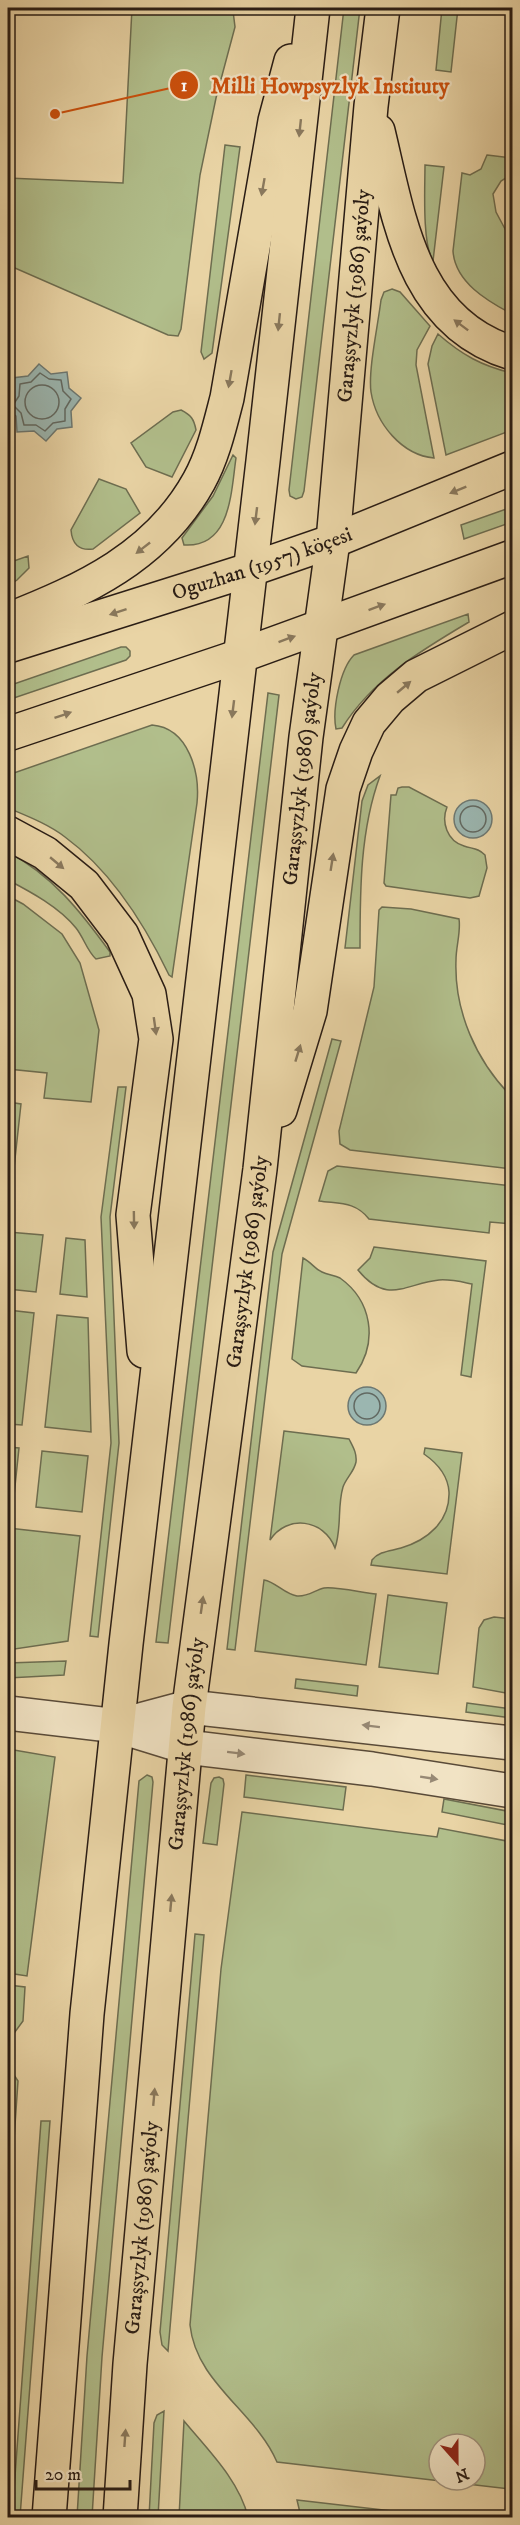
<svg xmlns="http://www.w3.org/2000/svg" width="520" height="2525" viewBox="0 0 520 2525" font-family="'IM FELL DW Pica',serif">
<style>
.green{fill:#b1be8b;stroke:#6d6d50;stroke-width:1.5;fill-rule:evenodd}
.water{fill:#9bb6b0;stroke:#6d7872;stroke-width:1.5}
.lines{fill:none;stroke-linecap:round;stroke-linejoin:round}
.shore{stroke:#626962;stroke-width:1.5}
.minor-casing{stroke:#594a38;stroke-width:36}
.major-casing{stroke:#291c14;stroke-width:36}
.minor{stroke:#f1e3c4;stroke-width:33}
.major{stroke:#e9d4a5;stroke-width:33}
.oneway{fill:#89785c}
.oneway2{fill:#978975}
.labels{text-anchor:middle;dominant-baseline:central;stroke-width:4.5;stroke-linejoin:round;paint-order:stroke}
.street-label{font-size:21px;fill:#291c14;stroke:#f1e3c4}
.leader{fill:none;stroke:#cb500d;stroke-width:2}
.callout-dot{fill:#cb500d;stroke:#f1e3c4;stroke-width:2}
.mark-label{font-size:18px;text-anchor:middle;font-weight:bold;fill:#fff}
.callout-label{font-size:22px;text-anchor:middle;font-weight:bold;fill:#cb500d;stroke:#f1e3c4;stroke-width:4.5;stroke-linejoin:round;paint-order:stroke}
</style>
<rect width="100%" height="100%" fill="#e9d4a5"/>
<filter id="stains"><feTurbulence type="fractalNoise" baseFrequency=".00333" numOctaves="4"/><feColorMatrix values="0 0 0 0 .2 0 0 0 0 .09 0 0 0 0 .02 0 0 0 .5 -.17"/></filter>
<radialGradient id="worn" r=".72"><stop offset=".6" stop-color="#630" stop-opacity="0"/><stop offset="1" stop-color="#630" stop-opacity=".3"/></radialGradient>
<path class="green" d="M 132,8 L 233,11 L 235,27 L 216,98 L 200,175 L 181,329 L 178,336 L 168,335 L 8,265 L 8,178 L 123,183 Z
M 344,8 L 360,8 L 304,491 L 302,497 L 296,499 L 290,496 L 289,490 Z
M 442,8 L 458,8 L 451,72 L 436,70 Z
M 225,145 L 240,147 L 212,353 L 204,359 L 201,352 Z
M 487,155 L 512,158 L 512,174 L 501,181 L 493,194 L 496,212 L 512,242 L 512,314 C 487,301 455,282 453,251 L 462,173 L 470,175 L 481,169 Z
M 425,165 L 444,167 L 433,261 C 422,244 425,187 425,165 Z
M 392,289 L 400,292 L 430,326 L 417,350 L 416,365 L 434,458 C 402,455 376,424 371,392 C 368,370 378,325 381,300 L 384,292 Z
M 438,334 C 462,355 482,366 512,373 L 512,430 L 446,455 L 428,364 L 432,346 Z
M 181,410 C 191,415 194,419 196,430 L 172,477 L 146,467 L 131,443 L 173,412 Z
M 233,455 L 236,458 C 231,492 231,548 184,545 L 182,538 L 213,496 Z
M 99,479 L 126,489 L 140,513 L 93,549 C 79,551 72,544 71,530 Z
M 512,507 L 512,522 L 464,539 L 461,525 Z
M 28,556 L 29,568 L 17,580 L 8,586 L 8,563 Z
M 468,614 L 469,622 C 420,651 373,679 342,728 L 336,729 C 332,710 340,669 354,655 Z
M 121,647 L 126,647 L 130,651 L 130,656 L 126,660 L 8,700 L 8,686 Z
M 268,693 L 279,695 L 168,1643 L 156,1642 Z
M 152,725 C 189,728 200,773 197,803 L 172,977 L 169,975 C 145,925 110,870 65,837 C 48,824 27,816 8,808 L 8,775 Z
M 380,776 C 360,830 360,891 360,948 L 345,948 L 362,801 L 368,785 Z
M 402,787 L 409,787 L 447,807 C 441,822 447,841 464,846 C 473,849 478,848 485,855 L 487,868 L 479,896 L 470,898 L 386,886 L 384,883 L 391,795 L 396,795 L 398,788 Z
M 8,852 C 52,875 81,912 110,952 L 110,956 L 96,959 C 87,951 84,938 76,928 C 59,907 31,892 8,880 Z
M 8,896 L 23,904 L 62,934 L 80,963 L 99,1030 L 91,1102 L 44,1098 L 47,1073 L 8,1069 Z
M 382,907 L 411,909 L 459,919 C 461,932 456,946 456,960 C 454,1011 476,1061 512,1097 L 512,1169 L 350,1150 L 340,1144 L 339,1131 L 374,987 L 379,910 Z
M 332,1039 L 341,1041 L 282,1254 L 235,1650 L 227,1649 L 273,1252 Z
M 118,1087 L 126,1087 L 110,1217 L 119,1443 L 98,1637 L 90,1636 L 111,1443 L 101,1217 Z
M 8,1102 L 21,1104 L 14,1168 L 8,1167 L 8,1144 L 11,1133 L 8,1123 Z
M 337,1166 L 512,1186 L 512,1224 L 490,1222 L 489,1233 L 369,1219 C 355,1201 339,1204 319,1201 L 328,1171 Z
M 8,1232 L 43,1235 L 36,1292 L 8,1289 Z
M 66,1238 L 85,1240 L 87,1297 L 60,1294 Z
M 374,1247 L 486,1261 L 471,1377 L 461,1375 L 472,1284 C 462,1282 450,1279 439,1280 C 407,1283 387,1306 358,1270 L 370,1258 Z
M 303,1258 C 311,1262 315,1269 322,1272 C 328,1275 334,1275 340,1278 C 372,1301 378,1341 356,1373 L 302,1366 L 292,1359 Z
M 8,1310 L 34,1313 L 22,1425 L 8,1424 Z
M 57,1315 L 88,1318 L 91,1432 L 45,1427 Z
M 284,1431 L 349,1439 C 353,1447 357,1453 356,1462 C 354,1472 346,1478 343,1487 C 337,1507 342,1528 335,1548 C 324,1519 287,1514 270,1540 Z
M 8,1447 L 19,1448 L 13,1505 L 8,1504 Z
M 425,1448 L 462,1453 L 447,1574 L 371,1565 L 372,1560 C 379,1551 391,1551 401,1548 C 428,1540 450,1521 449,1492 C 448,1475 437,1463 424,1454 Z
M 42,1451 L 88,1456 L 82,1512 L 36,1507 Z
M 8,1528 L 80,1536 L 68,1641 L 8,1650 Z
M 264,1580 C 276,1582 284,1594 297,1596 C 308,1597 315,1590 324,1588 C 334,1586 364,1593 376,1594 L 366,1665 L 255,1651 Z
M 388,1595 L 447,1603 L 438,1674 L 379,1667 Z
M 494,1617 L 512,1619 L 512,1694 L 473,1687 L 479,1628 L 484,1620 Z
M 66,1661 L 64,1675 L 8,1678 L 8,1663 Z
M 296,1679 L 358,1686 L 357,1696 L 295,1688 Z
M 467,1703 L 512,1709 L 512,1718 L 466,1712 Z
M 8,1749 L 55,1757 L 27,1976 L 8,1973 Z
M 147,1775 L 152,1777 L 153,1782 L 102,2357 L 92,2517 L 77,2517 L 87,2356 L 139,1781 Z
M 246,1775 L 346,1787 L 343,1810 L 244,1797 Z
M 219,1777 L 223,1779 L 224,1784 L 217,1845 L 203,1843 L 211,1783 L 214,1778 Z
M 444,1799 L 512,1812 L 512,1826 L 442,1812 Z
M 242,1812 L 437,1837 L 439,1828 L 512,1842 L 511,2489 L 277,2462 C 255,2411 196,2383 190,2325 L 221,1969 ZM 439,2444 L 475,2444 L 475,2480 L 439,2480 Z
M 195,1934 L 204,1935 L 168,2351 L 162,2345 L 160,2332 Z
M 8,1985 L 25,1987 L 23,2021 L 12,2036 L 9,2056 L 12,2072 L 18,2081 L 11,2184 L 8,2183 Z
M 41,2121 L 50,2121 L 20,2517 L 12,2517 Z
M 164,2411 L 158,2517 L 149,2517 L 154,2423 L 157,2415 Z
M 184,2421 C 208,2450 239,2480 248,2517 L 179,2517 Z
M 297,2500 L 444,2517 L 301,2517 Z"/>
<path class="water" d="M 39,364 L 51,374 L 67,372 L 69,388 L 81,398 L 71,411 L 72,427 L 57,429 L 46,441 L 34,431 L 17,432 L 16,416 L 8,409 L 8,401 L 14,394 L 12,378 L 28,376 Z
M454 819a19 19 0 1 1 38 0a19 19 0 1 1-38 0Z
M348 1406a19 19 0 1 1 38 0a19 19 0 1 1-38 0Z"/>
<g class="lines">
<path class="shore" d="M 40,373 L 49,379 L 61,380 L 63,391 L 71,399 L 65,409 L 65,421 L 53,423 L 45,431 L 36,425 L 24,425 L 21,413 L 13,405 L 19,396 L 20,384 L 31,382 Z
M25 402a17 17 0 1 1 34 0a17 17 0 1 1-34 0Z
M460 819a13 13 0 1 1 26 0a13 13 0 1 1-26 0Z
M354 1406a13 13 0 1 1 26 0a13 13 0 1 1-26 0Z"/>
<g class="minor-casing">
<path id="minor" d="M 8,1713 L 118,1726 L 186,1747 L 372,1769 L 512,1791
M 118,1726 L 189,1707 L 512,1743"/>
</g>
<g class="major-casing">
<g id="major">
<path d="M 378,131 C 399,218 412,323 512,353"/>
<path d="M 8,620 C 84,590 157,557 199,481 C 213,456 220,425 227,398 L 275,121 L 291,61"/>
<path id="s1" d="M 8,646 L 249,570 L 333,541 L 512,468"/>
<path d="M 8,734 L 240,656 L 512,557"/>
<path d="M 8,833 L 45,853 L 84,885 L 122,935 L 149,994 L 156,1039 L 133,1215 L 144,1351"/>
<path d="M 280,1110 L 310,1011 L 343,789 L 356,751 L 369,723 L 390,698 L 416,676 L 512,628"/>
<path d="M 49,2518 L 87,2014 L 126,1644 L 263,461 L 313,8"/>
<path id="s2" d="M 120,2518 L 130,2364 L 189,1707 L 260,1169 L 306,737 L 333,541 L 371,106 L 383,8"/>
</g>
</g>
<use href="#minor" class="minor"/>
<use href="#major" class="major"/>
</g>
<defs><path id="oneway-solid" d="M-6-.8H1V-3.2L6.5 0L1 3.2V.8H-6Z" transform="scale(1.5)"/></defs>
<g class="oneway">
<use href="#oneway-solid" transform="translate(300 128) rotate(96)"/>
<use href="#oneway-solid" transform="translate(263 187) rotate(100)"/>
<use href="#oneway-solid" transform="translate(279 322) rotate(96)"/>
<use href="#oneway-solid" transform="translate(461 325) rotate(-143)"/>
<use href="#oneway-solid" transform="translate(230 379) rotate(100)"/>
<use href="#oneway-solid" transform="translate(458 490) rotate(158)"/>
<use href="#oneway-solid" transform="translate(256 516) rotate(97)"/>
<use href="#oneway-solid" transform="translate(143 548) rotate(142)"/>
<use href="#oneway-solid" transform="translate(377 607) rotate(-20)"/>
<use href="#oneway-solid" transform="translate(118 612) rotate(162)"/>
<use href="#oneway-solid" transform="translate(287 639) rotate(-20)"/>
<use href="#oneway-solid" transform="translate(404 687) rotate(-40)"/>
<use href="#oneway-solid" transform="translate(233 709) rotate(97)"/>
<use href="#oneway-solid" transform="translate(63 715) rotate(-19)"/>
<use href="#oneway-solid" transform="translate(332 862) rotate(-81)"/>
<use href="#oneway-solid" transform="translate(57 863) rotate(40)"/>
<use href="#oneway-solid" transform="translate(155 1026) rotate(82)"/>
<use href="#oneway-solid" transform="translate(298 1053) rotate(-73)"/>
<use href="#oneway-solid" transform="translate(134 1220) rotate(89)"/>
<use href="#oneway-solid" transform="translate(202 1605) rotate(-82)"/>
<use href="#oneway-solid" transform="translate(171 1903) rotate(-85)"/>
<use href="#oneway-solid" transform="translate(154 2097) rotate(-85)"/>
<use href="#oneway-solid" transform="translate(125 2438) rotate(-86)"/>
</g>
<g class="oneway2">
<use href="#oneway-solid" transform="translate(371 1726) rotate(-173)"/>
<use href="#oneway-solid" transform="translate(236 1753) rotate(7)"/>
<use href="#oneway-solid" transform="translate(429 1778) rotate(9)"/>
</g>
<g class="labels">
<g class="street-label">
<text stroke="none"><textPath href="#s2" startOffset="2235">Garaşsyzlyk (1986) şaýoly</textPath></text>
<text stroke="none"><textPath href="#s1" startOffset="267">Oguzhan (1957) köçesi</textPath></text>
<text stroke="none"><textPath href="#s2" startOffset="1749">Garaşsyzlyk (1986) şaýoly</textPath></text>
<text stroke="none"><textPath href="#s2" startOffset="1263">Garaşsyzlyk (1986) şaýoly</textPath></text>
<text stroke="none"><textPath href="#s2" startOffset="777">Garaşsyzlyk (1986) şaýoly</textPath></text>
<text stroke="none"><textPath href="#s2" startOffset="291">Garaşsyzlyk (1986) şaýoly</textPath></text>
</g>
</g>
<path class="leader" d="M55 114L184 85"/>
<g class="callout-dot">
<circle cx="55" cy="114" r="6"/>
<circle cx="184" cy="85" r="15"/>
</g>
<g class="mark-label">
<text x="184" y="91">1</text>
</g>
<g class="callout-label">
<text x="330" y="93">Milli Howpsyzlyk Instituty</text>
</g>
<rect width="520" height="2525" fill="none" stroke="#e9d4a5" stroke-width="30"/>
<rect x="9" y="9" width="502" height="2507" fill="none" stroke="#291c14" stroke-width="3"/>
<rect x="15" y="15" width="490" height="2495" fill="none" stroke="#291c14" stroke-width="1.5"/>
<g transform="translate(457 2462) rotate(159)"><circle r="28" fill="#f1e3c4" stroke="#a1937e" stroke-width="1.5"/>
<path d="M0-4.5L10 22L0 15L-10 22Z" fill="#8f2418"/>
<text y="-9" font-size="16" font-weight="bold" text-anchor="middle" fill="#291c14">N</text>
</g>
<path d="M36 2480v9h94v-9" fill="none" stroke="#291c14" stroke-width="3"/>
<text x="45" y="2480" font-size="18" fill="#291c14" stroke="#f1e3c4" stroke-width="4.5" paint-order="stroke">20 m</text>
<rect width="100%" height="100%" filter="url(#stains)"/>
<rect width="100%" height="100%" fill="url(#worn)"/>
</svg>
